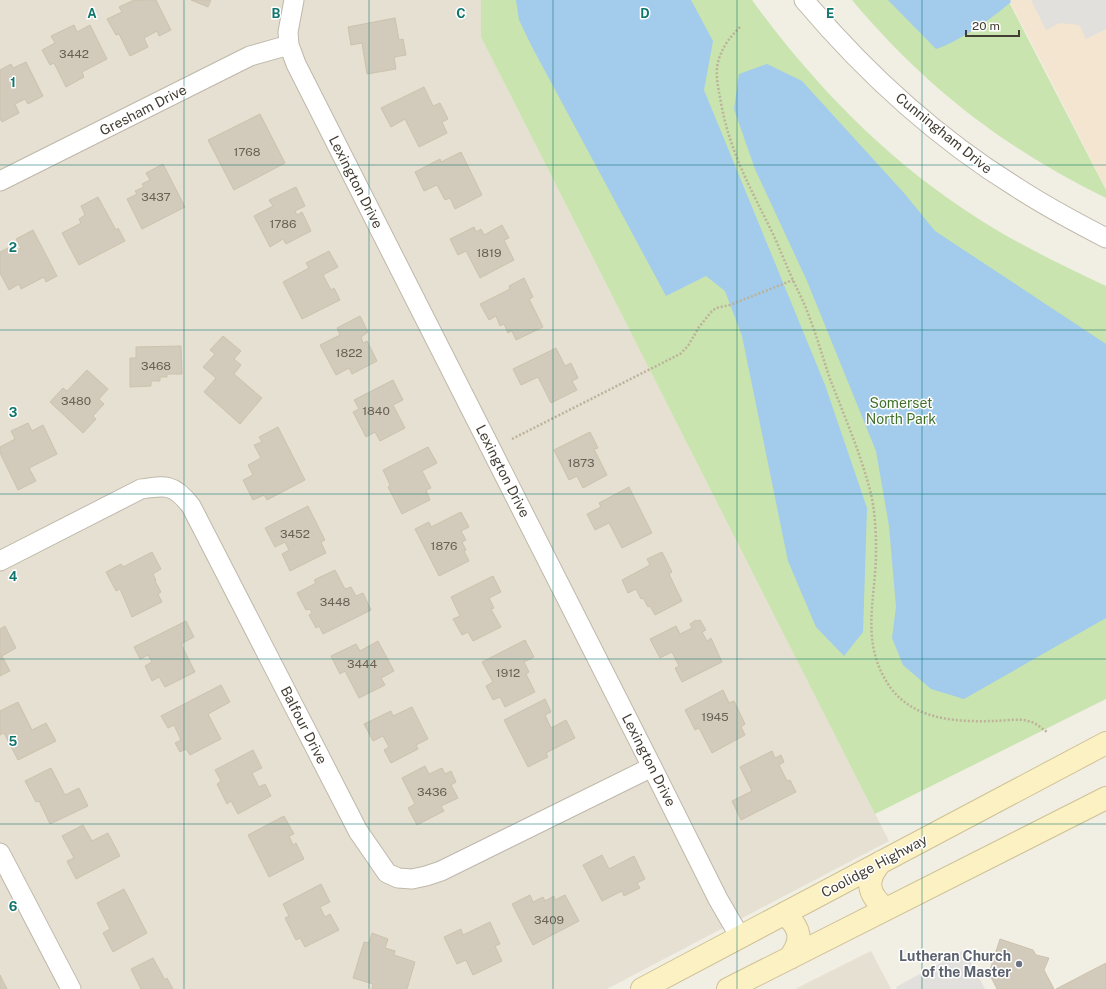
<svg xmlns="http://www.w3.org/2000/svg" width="1106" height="989" viewBox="0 0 1106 989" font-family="'Public Sans',sans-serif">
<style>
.residential{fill:#e5e0d2}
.commercial{fill:#f3e5cf}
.green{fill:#c9e4ae}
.parking{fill:#e2e0dc}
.water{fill:#a2cbec}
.building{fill:#d2caba;stroke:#ccc2ad}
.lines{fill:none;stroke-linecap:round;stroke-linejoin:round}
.minor-casing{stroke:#bfb8aa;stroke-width:21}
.secondary-casing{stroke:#cfc295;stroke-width:24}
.path{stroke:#bdb299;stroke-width:2.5;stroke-dasharray:2 2;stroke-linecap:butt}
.minor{stroke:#fff;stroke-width:19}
.secondary{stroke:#fcf1c3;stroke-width:22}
.grid{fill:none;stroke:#0f766e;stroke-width:1;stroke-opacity:0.55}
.worship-dot{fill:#6b7280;stroke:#fff;stroke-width:1.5}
.labels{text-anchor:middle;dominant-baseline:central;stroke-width:3;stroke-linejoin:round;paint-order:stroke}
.number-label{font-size:12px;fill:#676156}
.street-label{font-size:14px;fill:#433e34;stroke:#fff}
.park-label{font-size:14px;fill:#42712b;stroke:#fff}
.worship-label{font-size:14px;font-weight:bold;fill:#5b616d;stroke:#fff;text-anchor:end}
.grid-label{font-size:13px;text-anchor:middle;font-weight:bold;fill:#0f766e;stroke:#fff;stroke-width:3;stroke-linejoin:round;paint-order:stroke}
</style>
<rect width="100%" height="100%" fill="#f1eee4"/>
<path class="residential" d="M 0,0 L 481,0 L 481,37 L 889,841 L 607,989 L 0,989 Z
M 871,951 L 891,989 L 795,989 Z"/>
<path class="commercial" d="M 1009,0 L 1106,0 L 1106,189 L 1043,65 Z"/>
<path class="green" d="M 481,0 L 752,0 C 810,80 880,153 962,208 C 1007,239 1057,263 1106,286 L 1106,699 L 875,814 L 481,37 Z
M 852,0 L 1008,0 L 1106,190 L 1106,198 C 1004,148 925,87 852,0 Z"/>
<path class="parking" d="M 1031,0 L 1106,0 L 1106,29 L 1086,39 L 1079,25 L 1060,23 L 1046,30 Z
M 964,950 L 985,989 L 897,989 L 896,987 Z"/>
<path class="water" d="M 516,0 L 691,0 L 713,41 L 704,90 L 825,385 L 867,508 L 863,632 L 844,656 L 816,627 L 788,561 L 742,336 L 725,291 L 706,276 L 666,296 L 531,45 L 519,20 Z
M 888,0 L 1010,0 L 1011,2 C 993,18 958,42 936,49 Z
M 767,64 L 802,81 L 904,193 L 935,231 L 1106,344 L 1106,618 L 964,699 L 931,689 L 903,665 L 892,638 L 896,607 L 889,526 L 876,451 L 807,281 L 755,169 L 734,109 L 739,74 Z"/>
<path class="building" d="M 134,0 L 141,0 L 142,1 L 144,0 L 156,0 L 171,30 L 159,36 L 157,31 L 144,38 L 148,47 L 130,56 L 119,34 L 116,35 L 107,19 L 122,12 L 119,7 Z
M 191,0 L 211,0 L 208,7 Z
M 395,18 L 399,40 L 403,39 L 406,55 L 394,57 L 396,69 L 367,74 L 362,43 L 351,45 L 348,27 Z
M 74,25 L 77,32 L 90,25 L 107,59 L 82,72 L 84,77 L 66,87 L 54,63 L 50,65 L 42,50 L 55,43 L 51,36 Z
M 26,62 L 43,96 L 28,104 L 25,99 L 15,104 L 19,113 L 2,122 L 0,119 L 0,70 L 11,64 L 13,68 Z
M 424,87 L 433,106 L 440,103 L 448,119 L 442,122 L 447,133 L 419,147 L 405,119 L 391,127 L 381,108 Z
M 260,114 L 285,163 L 234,190 L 208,140 Z
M 461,152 L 482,195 L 455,209 L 450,198 L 445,200 L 437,185 L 424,191 L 415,172 L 440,159 L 441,162 Z
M 163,164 L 185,207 L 142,229 L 127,199 L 137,194 L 135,191 L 144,187 L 142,184 L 150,180 L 146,173 Z
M 296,187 L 305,206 L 295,211 L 297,215 L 302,212 L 311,231 L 286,244 L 283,239 L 270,247 L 254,216 L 273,206 L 269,200 Z
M 98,197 L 116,230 L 118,228 L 125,241 L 79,265 L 62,233 L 81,223 L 79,219 L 85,215 L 81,206 Z
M 502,225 L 509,238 L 504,240 L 514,260 L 480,278 L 466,251 L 458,255 L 450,239 L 474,227 L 476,232 L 481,229 L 484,235 Z
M 33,230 L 57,276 L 46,282 L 44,277 L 21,289 L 19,284 L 9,290 L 0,273 L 0,252 L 8,248 L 10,253 L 21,248 L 16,239 Z
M 329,251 L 338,267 L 323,275 L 331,290 L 334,288 L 340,300 L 302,319 L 283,282 L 309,268 L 306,263 Z
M 524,278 L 533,297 L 529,299 L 543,327 L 516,340 L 512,331 L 508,333 L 504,324 L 500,326 L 496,316 L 489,320 L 480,304 L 510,289 L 509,286 Z
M 360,316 L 368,332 L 361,337 L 363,343 L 367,341 L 377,361 L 352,374 L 349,368 L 336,375 L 320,345 L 340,335 L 337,328 Z
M 223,336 L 241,351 L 234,359 L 241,365 L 234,374 L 262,398 L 240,424 L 204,392 L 216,378 L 203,367 L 215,354 L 210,350 Z
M 181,346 L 182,374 L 167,374 L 167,377 L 160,377 L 160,381 L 151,381 L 151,386 L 130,387 L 130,358 L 136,358 L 136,347 Z
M 556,348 L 565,366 L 571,363 L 578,378 L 572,381 L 577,390 L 551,403 L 538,377 L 521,385 L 513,369 Z
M 87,370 L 108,389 L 99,399 L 104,404 L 93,416 L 96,419 L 83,433 L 50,402 L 63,388 L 67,391 Z
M 393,380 L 403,400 L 393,405 L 405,428 L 380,441 L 375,432 L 366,437 L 353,412 L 359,409 L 354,400 Z
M 28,423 L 32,431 L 43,425 L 57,454 L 29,468 L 36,481 L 18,490 L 0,453 L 0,447 L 15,439 L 11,431 Z
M 278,427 L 305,480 L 267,500 L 264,495 L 253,500 L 243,480 L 253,475 L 248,465 L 261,458 L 254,445 L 262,442 L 259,437 Z
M 590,432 L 598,448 L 594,449 L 607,475 L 583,488 L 577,476 L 569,480 L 554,450 Z
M 428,447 L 437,463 L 422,471 L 431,488 L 426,490 L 430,500 L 402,514 L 388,487 L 390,485 L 383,470 Z
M 629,487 L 652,533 L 622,548 L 609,523 L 595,530 L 587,514 L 601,507 L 599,503 Z
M 308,506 L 325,540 L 321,542 L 326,553 L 290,571 L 282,554 L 289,550 L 285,542 L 275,547 L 265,528 Z
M 461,512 L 469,527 L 461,531 L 466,540 L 462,542 L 466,550 L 464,551 L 469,561 L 439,576 L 415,529 L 429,522 L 431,527 Z
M 152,552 L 161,569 L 153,574 L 156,581 L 155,581 L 161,592 L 158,594 L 162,602 L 132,617 L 120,589 L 116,591 L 106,572 L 121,564 L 123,567 Z
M 662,552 L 672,572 L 669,574 L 682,601 L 655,615 L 650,606 L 648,607 L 643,598 L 641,599 L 636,589 L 628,593 L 622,580 L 650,565 L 647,559 Z
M 335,570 L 345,589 L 351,587 L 356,596 L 363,593 L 371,610 L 323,634 L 319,626 L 316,628 L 309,615 L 312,613 L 310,609 L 306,610 L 297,593 L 316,583 L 314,580 Z
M 493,576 L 501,592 L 489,598 L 494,608 L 491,609 L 501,627 L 473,641 L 468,632 L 462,635 L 453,619 L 460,616 L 451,597 Z
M 696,620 L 697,621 L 700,620 L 706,630 L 702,632 L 707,641 L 711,638 L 722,662 L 682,682 L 675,668 L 679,666 L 672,652 L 660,658 L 650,639 L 676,626 L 680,634 L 692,628 L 690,624 Z
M 186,621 L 194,637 L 181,644 L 195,672 L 165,687 L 159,677 L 152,681 L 145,666 L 152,662 L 148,655 L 140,659 L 134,647 Z
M 5,626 L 16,648 L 2,656 L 10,671 L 0,676 L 0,629 Z
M 525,640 L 534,657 L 524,662 L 529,672 L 526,674 L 535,692 L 505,707 L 500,697 L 493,700 L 486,686 L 493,682 L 482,662 Z
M 378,641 L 394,671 L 381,678 L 385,685 L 359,698 L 345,671 L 340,674 L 331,656 L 356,644 L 360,651 Z
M 221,685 L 230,702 L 208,714 L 221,739 L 190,755 L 186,749 L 180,752 L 175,743 L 181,740 L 174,725 L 168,728 L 161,716 Z
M 723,690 L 729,703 L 734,701 L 745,724 L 741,727 L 745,735 L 712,753 L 699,728 L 695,730 L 685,710 Z
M 545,699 L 551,712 L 545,715 L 551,728 L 566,720 L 575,738 L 546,753 L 548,757 L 528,767 L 504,720 Z
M 18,702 L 32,730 L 46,723 L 56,741 L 18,760 L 4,733 L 0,735 L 0,711 Z
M 412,707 L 428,739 L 416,745 L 418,749 L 391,763 L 384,750 L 389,747 L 383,736 L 373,741 L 364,724 L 391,711 L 393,716 Z
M 253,750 L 262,768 L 252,773 L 259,787 L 265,784 L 271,796 L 238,814 L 231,801 L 227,804 L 217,784 L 221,781 L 215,770 Z
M 772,751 L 775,758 L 781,755 L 784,762 L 779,765 L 787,781 L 790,780 L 796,792 L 741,820 L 732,801 L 752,791 L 740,767 Z
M 425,766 L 429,774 L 442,768 L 445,774 L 451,771 L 456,782 L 451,785 L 458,798 L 441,806 L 444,811 L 417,825 L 408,808 L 415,804 L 402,778 Z
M 51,768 L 65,795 L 79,788 L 88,806 L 50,824 L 39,801 L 36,802 L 25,781 Z
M 284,816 L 294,834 L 289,836 L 293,845 L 296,843 L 304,859 L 269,877 L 248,835 Z
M 83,825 L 92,841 L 108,833 L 120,856 L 76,879 L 67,861 L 74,858 L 62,836 Z
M 602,855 L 609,869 L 634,856 L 645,879 L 637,883 L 640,888 L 624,896 L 622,891 L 602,901 L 583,865 Z
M 321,884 L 330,902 L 320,907 L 325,917 L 330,914 L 339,930 L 305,947 L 300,938 L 296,940 L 285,918 L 289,916 L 283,904 Z
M 124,889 L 147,933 L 113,952 L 103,933 L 110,929 L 97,903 Z
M 530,895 L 533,902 L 543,897 L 545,901 L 554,896 L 555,900 L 565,895 L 579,921 L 533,945 L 512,904 Z
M 490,922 L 500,944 L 495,946 L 502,961 L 473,975 L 466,960 L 457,964 L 444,937 L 461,929 L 463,935 Z
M 372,933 L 388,939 L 385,948 L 395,951 L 394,955 L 415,962 L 407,989 L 372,989 L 373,984 L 353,978 L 364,942 L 369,943 Z
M 1000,939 L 1033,950 L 1036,955 L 1049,958 L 1044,970 L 1054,989 L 997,989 L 989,973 Z
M 153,958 L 165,980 L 167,978 L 173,989 L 141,989 L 131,969 Z
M 1106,963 L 1106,989 L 1056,989 Z
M 0,975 L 7,989 L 0,989 Z"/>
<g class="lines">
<g class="minor-casing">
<path id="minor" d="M 294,0 L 288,32 L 289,45 L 296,64 L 652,767 L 718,899 L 740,937
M 804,0 C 864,71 937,138 1016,187 C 1045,206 1075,222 1106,238
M 0,181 L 250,56 L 289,45
M 0,561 L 141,489 C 166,485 174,484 191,506 L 358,831 L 387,873 L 398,878 L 412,879 L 426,876 L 441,871 L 652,767
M 0,853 L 71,989"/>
</g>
<g class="secondary-casing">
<path id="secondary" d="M 881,862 C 865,880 867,894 886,909
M 785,913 C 801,930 803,938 790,958
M 642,989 L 1106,743
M 728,989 L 1106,798"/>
</g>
<path class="path" d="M 740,27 C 729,38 719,51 717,68 C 716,80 719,91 721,103 C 730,153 752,191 774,236 C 778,245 782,255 786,264 C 793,282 803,299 809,316 C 817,337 823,358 830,379 C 844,415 860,452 870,490 C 875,509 876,531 876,551 C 876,600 859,642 890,687 C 914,720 956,722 993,721 C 1004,721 1018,718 1028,721 C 1035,722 1041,728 1047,732
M 512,439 L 680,354 L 688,346 L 699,327 L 712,311 L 716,308 L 730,305 L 793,280"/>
<use href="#minor" class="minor"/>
<use href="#secondary" class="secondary"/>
</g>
<path class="grid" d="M 184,0 L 184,989M 369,0 L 369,989M 553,0 L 553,989M 737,0 L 737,989M 922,0 L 922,989M 0,165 L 1106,165M 0,330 L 1106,330M 0,494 L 1106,494M 0,659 L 1106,659M 0,824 L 1106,824"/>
<circle class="worship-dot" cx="1019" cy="964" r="4"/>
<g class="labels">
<g class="number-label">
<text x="74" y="54">3442</text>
<text x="247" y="152">1768</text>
<text x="156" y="197">3437</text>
<text x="283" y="224">1786</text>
<text x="489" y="253">1819</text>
<text x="349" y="353">1822</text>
<text x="156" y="366">3468</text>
<text x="76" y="401">3480</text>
<text x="376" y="411">1840</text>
<text x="581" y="463">1873</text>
<text x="295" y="534">3452</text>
<text x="444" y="546">1876</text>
<text x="335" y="602">3448</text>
<text x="362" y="664">3444</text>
<text x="508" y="673">1912</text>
<text x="715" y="717">1945</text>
<text x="432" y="792">3436</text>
<text x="549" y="920">3409</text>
</g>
<g class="street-label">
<text transform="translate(143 110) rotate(-27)">Gresham Drive</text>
<text transform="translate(944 133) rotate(39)">Cunningham Drive</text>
<text transform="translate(356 182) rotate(63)">Lexington Drive</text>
<text transform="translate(503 471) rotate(63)">Lexington Drive</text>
<text transform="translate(304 725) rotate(63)">Balfour Drive</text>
<text transform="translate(649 760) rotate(63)">Lexington Drive</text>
<text transform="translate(874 866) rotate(-28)">Coolidge Highway</text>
</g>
<g class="park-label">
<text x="901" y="403">Somerset<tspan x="901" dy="16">North Park</tspan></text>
</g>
<g class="worship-label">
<text x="1011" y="956">Lutheran Church<tspan x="1011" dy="16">of the Master</tspan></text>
</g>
</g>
<g class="grid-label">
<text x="92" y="18">A</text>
<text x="276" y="18">B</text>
<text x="461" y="18">C</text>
<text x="645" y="18">D</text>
<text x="830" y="18">E</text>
<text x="13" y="87">1</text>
<text x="13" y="252">2</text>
<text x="13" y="417">3</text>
<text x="13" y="581">4</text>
<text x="13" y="746">5</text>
<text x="13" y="911">6</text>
</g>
<path d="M966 30v6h53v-6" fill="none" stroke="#433e34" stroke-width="2"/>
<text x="972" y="30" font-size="12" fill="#433e34" stroke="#ffffff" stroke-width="3" paint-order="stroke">20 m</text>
</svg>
